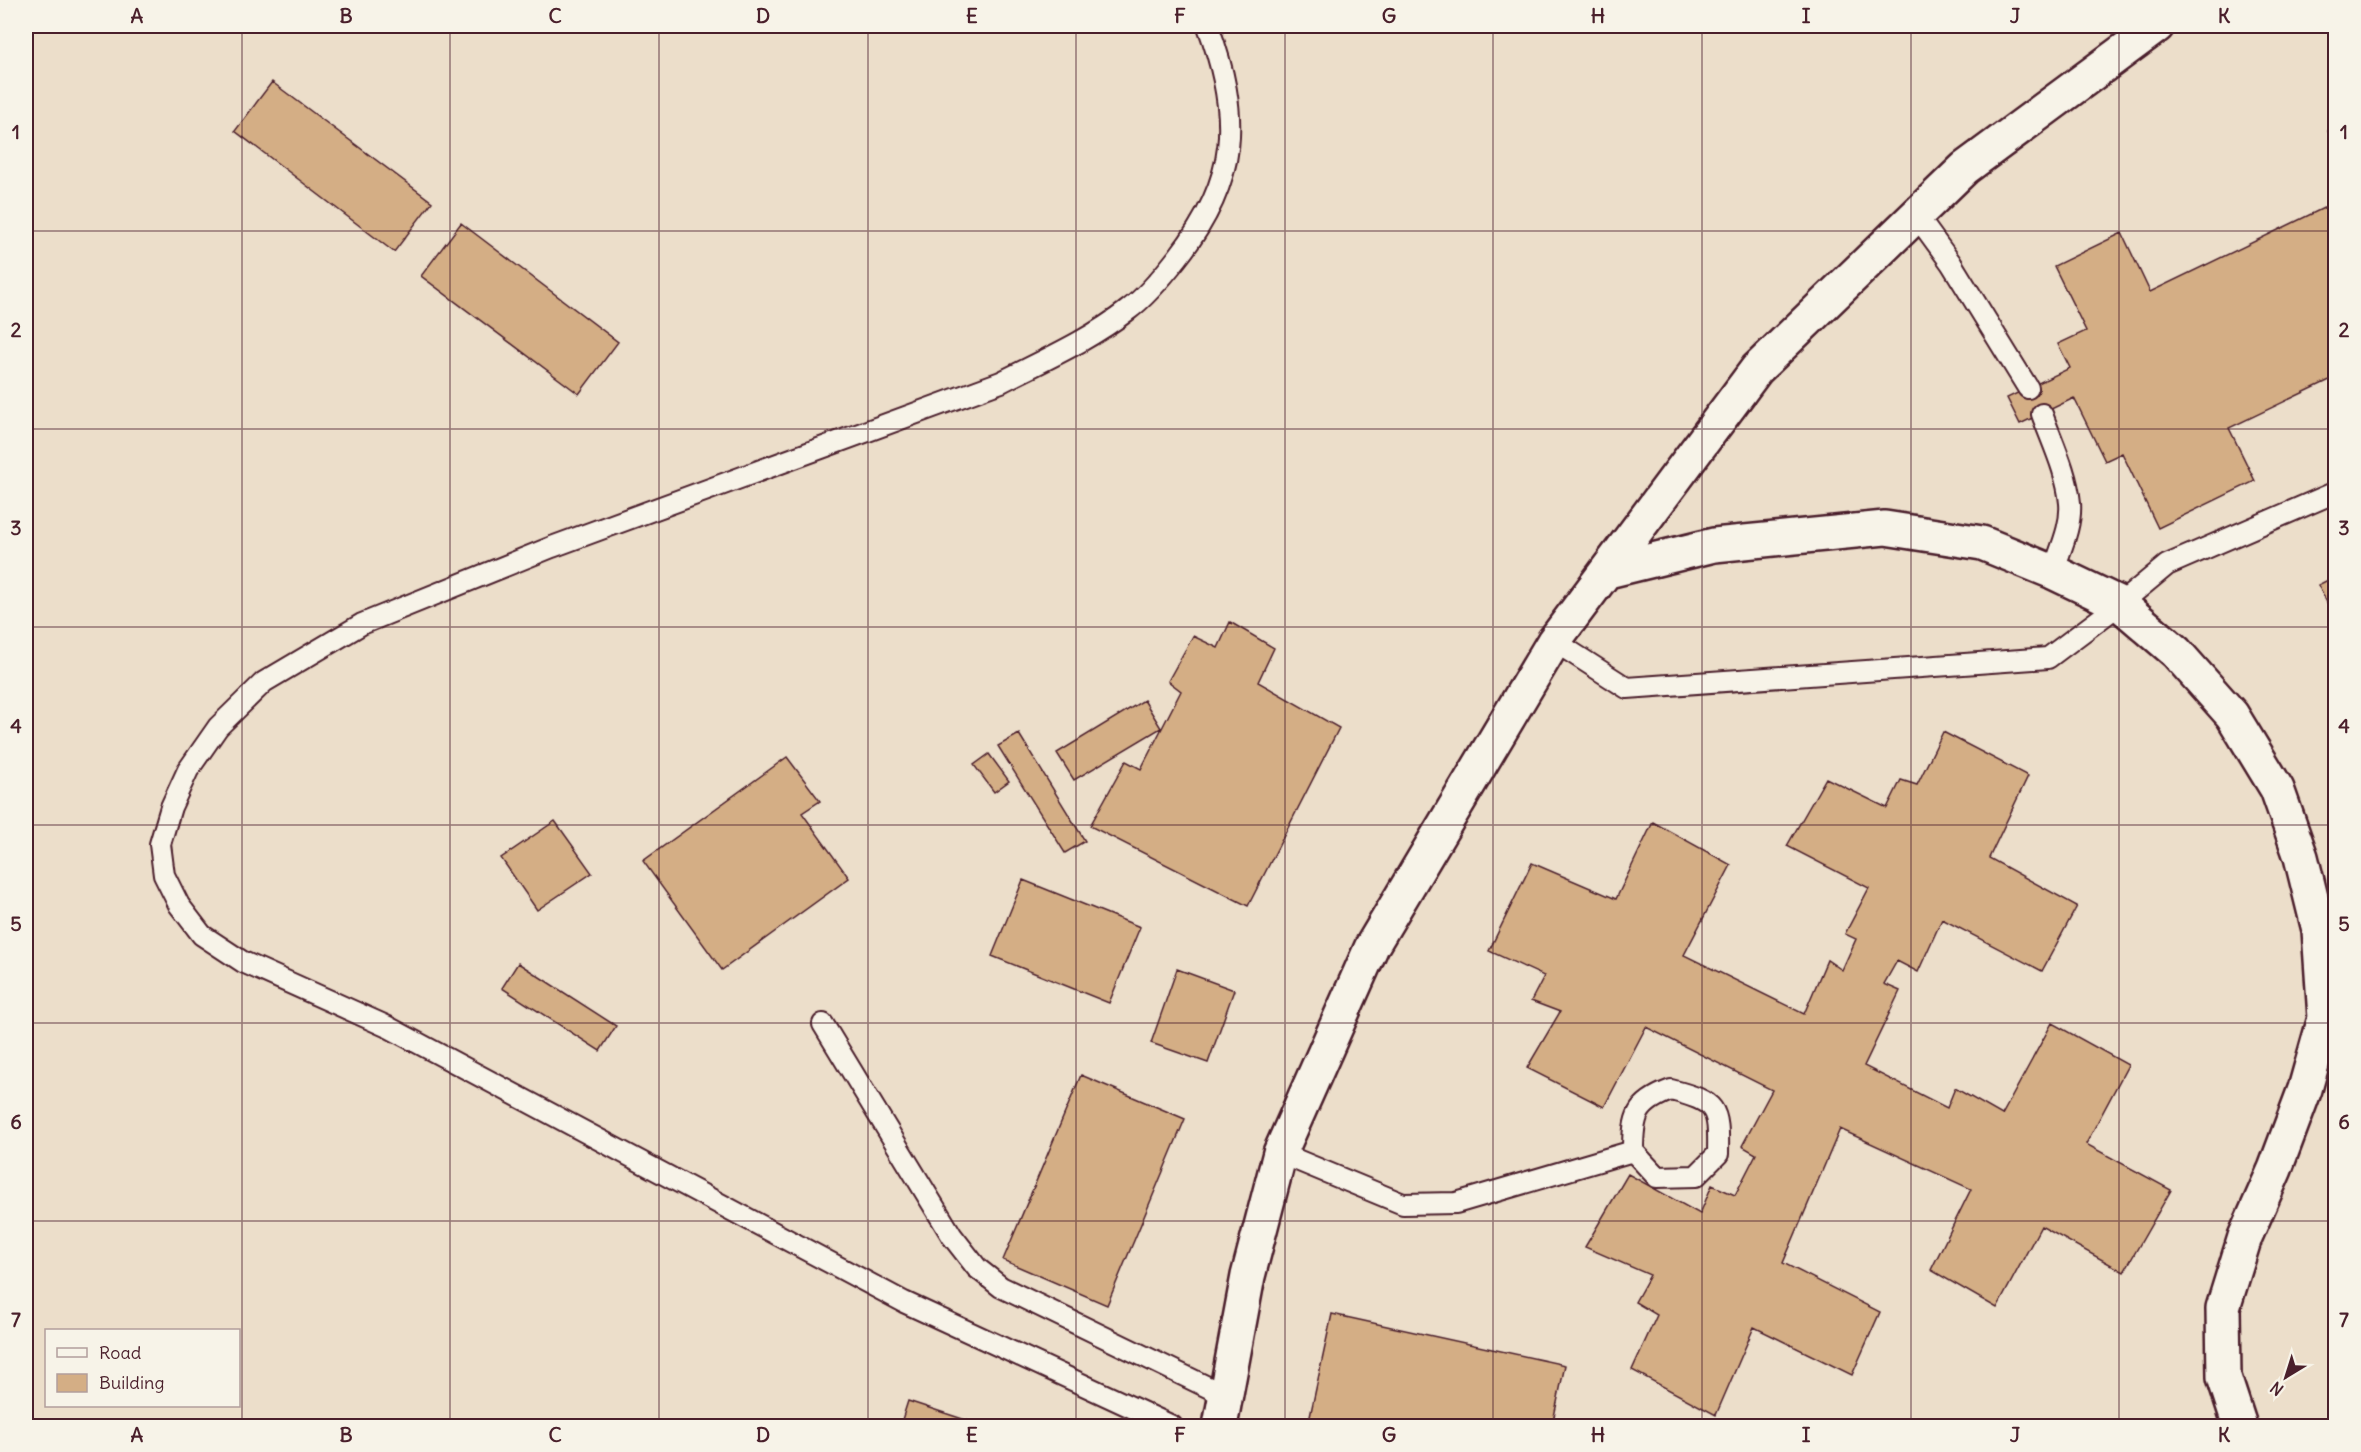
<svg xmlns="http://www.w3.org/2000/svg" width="2361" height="1452" viewBox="0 0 2361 1452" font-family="Delius,sans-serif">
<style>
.building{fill:#d4ae85;stroke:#4a1f2b;stroke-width:1.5}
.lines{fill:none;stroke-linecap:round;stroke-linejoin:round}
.lane-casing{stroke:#4a1f2b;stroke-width:24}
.street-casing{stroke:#4a1f2b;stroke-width:38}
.lane{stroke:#f7f3e8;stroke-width:20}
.street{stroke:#f7f3e8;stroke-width:33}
.grid{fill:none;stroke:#4a1f2b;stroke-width:1.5;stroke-opacity:0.55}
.neatline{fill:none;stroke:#4a1f2b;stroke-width:2}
.grid-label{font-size:20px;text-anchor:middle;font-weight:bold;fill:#4a1f2b}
</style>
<rect width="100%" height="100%" fill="#ecdeca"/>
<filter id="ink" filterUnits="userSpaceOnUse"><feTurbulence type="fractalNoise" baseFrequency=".0167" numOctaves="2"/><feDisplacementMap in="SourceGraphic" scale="12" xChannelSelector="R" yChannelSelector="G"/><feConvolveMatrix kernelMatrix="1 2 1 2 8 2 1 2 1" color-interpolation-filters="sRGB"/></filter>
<g filter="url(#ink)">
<path class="building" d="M 272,82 L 432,202 L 394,252 L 235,131 Z
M 2336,127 L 2336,147 L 2328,131 Z
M 2336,202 L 2336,377 L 2229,428 L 2255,481 L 2158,528 L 2122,453 L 2105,461 L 2074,398 L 2020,424 L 2007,398 L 2070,368 L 2058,344 L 2086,331 L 2054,266 L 2122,233 L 2150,292 Z
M 461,223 L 618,342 L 579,394 L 421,276 Z
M 2336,576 L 2336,620 L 2318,585 Z
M 1230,622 L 1274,648 L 1258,682 L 1339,728 L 1248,906 L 1090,826 L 1126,761 L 1141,769 L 1181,691 L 1168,681 L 1193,636 L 1218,648 Z
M 1144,700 L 1161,728 L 1074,780 L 1057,753 Z
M 1943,732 L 2028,776 L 1989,858 L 2077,906 L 2042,971 L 1942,919 L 1918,972 L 1897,961 L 1884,984 L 1900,991 L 1864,1066 L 1947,1108 L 1955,1088 L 2002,1115 L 2052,1023 L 2128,1065 L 2086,1144 L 2171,1190 L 2124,1272 L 2041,1226 L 1997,1308 L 1931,1270 L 1971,1189 L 1840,1129 L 1783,1263 L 1880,1312 L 1852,1375 L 1754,1327 L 1716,1415 L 1632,1370 L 1657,1315 L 1635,1302 L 1650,1275 L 1585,1247 L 1628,1174 L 1700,1214 L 1712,1185 L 1735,1195 L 1756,1154 L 1742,1146 L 1772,1090 L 1646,1027 L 1604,1107 L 1527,1068 L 1560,1012 L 1531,1001 L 1544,976 L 1489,951 L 1532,863 L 1616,899 L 1653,822 L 1731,865 L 1684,955 L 1804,1014 L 1827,960 L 1842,970 L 1856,939 L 1845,934 L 1869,888 L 1787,846 L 1826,778 L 1887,808 L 1901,780 L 1917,785 Z
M 1019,734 L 1085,841 L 1065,853 L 998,746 Z
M 989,754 L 1009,781 L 994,792 L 974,765 Z
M 787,757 L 820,801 L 802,813 L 849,878 L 722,970 L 643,861 Z
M 555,821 L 592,873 L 537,910 L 501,858 Z
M 1023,880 L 1140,927 L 1109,1003 L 992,956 Z
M 518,963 L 616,1026 L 600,1051 L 502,988 Z
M 1177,969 L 1234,990 L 1208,1063 L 1151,1043 Z
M 1081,1075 L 1185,1119 L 1107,1305 L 1003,1260 Z
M 2336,1313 L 2336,1331 L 2329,1328 Z
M 1332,1314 L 1565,1365 L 1552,1426 L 1308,1426 Z
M 908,1401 L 984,1426 L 900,1426 Z"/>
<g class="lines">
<g class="lane-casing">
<path id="lane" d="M 1916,215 L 1951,263 L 2028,388
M 2042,414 C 2052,442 2067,472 2070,503 C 2072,526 2060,550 2053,572
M 1554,641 L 1627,688 L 2048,658 L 2120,604 L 2167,565 L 2336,492
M 823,1024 L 952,1236 L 977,1268 L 1001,1287 L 1224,1395
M 1671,1090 C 1717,1102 1719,1107 1718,1154 L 1696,1176 L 1657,1177 L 1633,1151 C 1633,1116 1636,1103 1671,1090 Z
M 1280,1153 L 1403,1204 L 1456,1203 L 1633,1151
M 1172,1426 L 904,1302 L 388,1027 L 243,962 L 202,935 L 179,905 L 164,875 L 160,844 L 171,807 L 188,770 L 218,727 L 264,682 L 362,624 L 552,547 L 1001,382 C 1044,360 1090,340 1128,310 C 1147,296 1164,275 1178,257 C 1239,179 1241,116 1208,26"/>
</g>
<g class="street-casing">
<path id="street" d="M 1608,571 L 1714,545 L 1885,528 L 1982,543 L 2053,572 L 2120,604 L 2176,652 L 2232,715 L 2277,789 L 2301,857 L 2319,930 L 2325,1018 L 2305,1089 L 2275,1169 L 2245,1237 L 2223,1308 L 2224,1377 L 2240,1426
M 1220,1426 L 1248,1276 L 1280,1153 L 1372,946 L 1554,641 L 1757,369 L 1965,168 L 2157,26"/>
</g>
<use href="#lane" class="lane"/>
<use href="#street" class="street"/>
</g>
</g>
<path class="grid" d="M 242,26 L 242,1426M 450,26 L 450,1426M 659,26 L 659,1426M 868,26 L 868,1426M 1076,26 L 1076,1426M 1285,26 L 1285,1426M 1493,26 L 1493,1426M 1702,26 L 1702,1426M 1911,26 L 1911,1426M 2119,26 L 2119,1426M 26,231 L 2336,231M 26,429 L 2336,429M 26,627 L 2336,627M 26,825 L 2336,825M 26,1023 L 2336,1023M 26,1221 L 2336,1221"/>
<rect width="2361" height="1452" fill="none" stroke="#f7f3e8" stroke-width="66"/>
<rect x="45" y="1329" width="195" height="78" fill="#f7f3e8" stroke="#b29e9c" stroke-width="1.5"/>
<rect x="57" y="1348" width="30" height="9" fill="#f7f3e8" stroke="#b29e9c" stroke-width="1.5"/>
<text x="99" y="1359" font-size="18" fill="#4a1f2b">Road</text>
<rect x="57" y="1374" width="30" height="18" fill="#d4ae85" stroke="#b29e9c" stroke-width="1.5"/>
<text x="99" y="1389" font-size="18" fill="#4a1f2b">Building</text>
<g transform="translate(2286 1377) rotate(218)" stroke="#f7f3e8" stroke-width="4.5" paint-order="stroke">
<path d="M0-4.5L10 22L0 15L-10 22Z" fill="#4a1f2b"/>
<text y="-9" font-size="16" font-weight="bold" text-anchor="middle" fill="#4a1f2b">N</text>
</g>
<rect x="33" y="33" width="2295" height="1386" class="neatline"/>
<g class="grid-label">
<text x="137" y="23">A</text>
<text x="346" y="23">B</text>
<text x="555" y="23">C</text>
<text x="763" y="23">D</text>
<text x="972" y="23">E</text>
<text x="1180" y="23">F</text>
<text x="1389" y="23">G</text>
<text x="1598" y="23">H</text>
<text x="1806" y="23">I</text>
<text x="2015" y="23">J</text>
<text x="2224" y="23">K</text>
<text x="16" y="139">1</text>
<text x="2344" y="139">1</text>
<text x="16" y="337">2</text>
<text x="2344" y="337">2</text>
<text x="16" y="535">3</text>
<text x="2344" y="535">3</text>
<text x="16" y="733">4</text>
<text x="2344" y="733">4</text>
<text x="16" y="931">5</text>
<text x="2344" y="931">5</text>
<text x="16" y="1129">6</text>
<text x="2344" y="1129">6</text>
<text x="16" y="1327">7</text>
<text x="2344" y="1327">7</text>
<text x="137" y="1442">A</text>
<text x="346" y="1442">B</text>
<text x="555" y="1442">C</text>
<text x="763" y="1442">D</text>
<text x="972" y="1442">E</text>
<text x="1180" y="1442">F</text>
<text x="1389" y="1442">G</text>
<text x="1598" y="1442">H</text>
<text x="1806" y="1442">I</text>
<text x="2015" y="1442">J</text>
<text x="2224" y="1442">K</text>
</g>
</svg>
